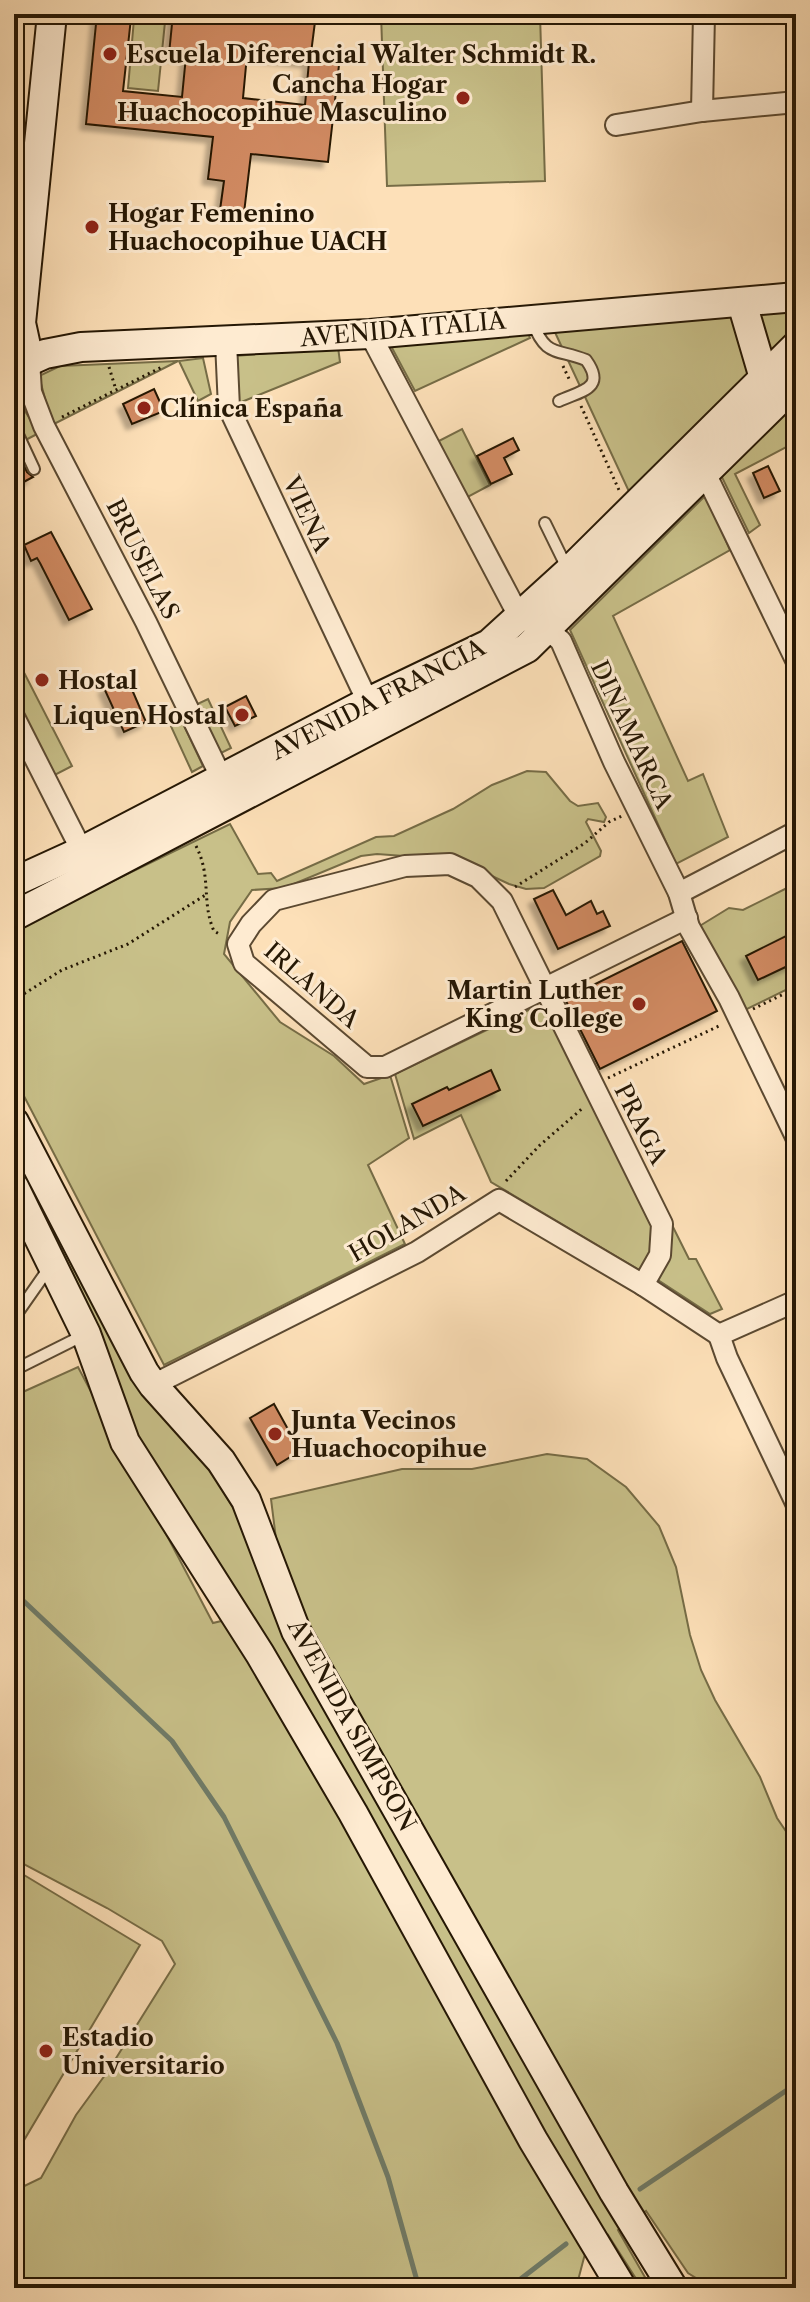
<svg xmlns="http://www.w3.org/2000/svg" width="810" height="2302" font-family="'Libre Caslon Text',serif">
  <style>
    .green { fill: #c8c089; stroke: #766c46; stroke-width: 2 }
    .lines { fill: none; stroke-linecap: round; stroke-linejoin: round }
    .stream { stroke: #6f7b68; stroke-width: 5 }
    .building { fill: #d28b63; stroke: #251704; stroke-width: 2; fill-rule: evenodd; filter: url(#shadow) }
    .lane-casing { stroke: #5b4931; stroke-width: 14 }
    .street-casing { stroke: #5b4931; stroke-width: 24 }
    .secondary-casing { stroke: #251704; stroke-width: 32 }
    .path { stroke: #251704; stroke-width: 3; stroke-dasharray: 2 4; stroke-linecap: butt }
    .lane { stroke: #feebd1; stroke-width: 10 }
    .street { stroke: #feebd1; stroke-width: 20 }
    .secondary { stroke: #feebd1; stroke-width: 28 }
    .poi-dot { fill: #8f2418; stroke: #feebd1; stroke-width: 3 }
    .labels { text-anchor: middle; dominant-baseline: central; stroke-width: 6; stroke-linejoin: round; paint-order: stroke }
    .poi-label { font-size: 24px; font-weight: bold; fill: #251704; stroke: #feebd1; text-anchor: start }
    .street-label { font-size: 24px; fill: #251704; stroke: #feebd1 }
  </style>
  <defs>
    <filter id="shadow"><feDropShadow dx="-5.5" dy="5.5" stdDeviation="2" flood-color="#0004"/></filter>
  </defs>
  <rect width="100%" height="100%" fill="#fde0b8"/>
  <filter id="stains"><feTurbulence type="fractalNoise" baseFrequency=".0025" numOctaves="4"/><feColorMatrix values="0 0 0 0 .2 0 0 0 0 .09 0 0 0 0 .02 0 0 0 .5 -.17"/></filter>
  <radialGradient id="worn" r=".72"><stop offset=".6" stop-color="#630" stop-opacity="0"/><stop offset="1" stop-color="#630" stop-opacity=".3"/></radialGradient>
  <g class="green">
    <polygon points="381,14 540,14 545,181 387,186"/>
    <polygon points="134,19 165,22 158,91 128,88"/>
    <polygon points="796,307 796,325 632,498 553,328"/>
    <polygon points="528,333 530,338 415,391 391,346"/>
    <polygon points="338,347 340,362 239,403 235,356"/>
    <polygon points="203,358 211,394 198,401 179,361"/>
    <polygon points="178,361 52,425 39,376 60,366"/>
    <polygon points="14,394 39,433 14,446"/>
    <polygon points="796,394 796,442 735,474 760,525 749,533 718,469"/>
    <polygon points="462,429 490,485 464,499 435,443"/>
    <polygon points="706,495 730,550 613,616 688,781 703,774 728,837 676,864 570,630"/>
    <polygon points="14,653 72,766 47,779 14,712"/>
    <polygon points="208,699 231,748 215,756 191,707"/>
    <polygon points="180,717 203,766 192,772 169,722"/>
    <polygon points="527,771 546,772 570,801 578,806 598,803 606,817 604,822 588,819 586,822 601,851 600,856 544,888 526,889 509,884 458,860 377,854 361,856 284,888 252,890 230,922 224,954 280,1022 334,1056 364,1084 390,1075 409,1138 368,1165 405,1244 164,1365 14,1077 14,929 230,824 258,874 271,873 277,881 376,837 394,836 453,809 492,785"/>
    <polygon points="796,844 796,985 745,1010 698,927 729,908 743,910 787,888 791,846"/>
    <polygon points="537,1006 544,1007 657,1228 658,1243 641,1271 491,1182 461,1115 414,1139 395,1074"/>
    <polygon points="602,1085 689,1259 696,1259 722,1309 710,1314 658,1280 659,1269 665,1257"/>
    <polygon points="14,1139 174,1425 214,1476 243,1524 277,1547 271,1499 402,1469 472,1469 547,1454 587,1459 626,1487 659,1526 676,1567 690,1635 701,1670 715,1700 760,1777 777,1818 796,1846 796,2288 712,2288 688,2273 646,2211 618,2230 650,2286 647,2288 642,2288 608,2235 586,2250 576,2288 14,2288 14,2191 41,2178 76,2115 108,2071 175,1964 162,1941 107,1908 14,1859 14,1396 78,1367 213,1623 250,1614 122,1410 94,1326 14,1163"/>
    <polygon points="24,1875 140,1945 14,2157 14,1892"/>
  </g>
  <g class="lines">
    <g class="stream">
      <polyline points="14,1592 172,1741 224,1817 337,2043 388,2177 419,2288"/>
      <polyline points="640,2189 796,2084"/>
      <polyline points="509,2288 566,2244"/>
    </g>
  </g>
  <g class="building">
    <path d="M97 14 131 18 123 91 182 97 186 56 169 54 173 14H316L311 53 340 56 328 162 251 154 244 213 220 210 224 181 208 179 213 137 86 124ZM247 55 309 62 305 105 243 98Z"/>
    <polygon points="154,389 164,411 132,424 123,404"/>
    <polygon points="513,438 519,450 504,458 512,474 491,484 477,456"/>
    <polygon points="14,445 27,472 33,477 18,485 14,476"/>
    <polygon points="768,466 780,491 764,498 753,473"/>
    <polygon points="51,532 92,609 69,620 40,563 37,558 31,561 24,545"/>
    <polygon points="127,678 146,722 124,732 104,688"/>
    <polygon points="246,696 256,716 235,726 225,707"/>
    <polygon points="553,890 566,915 591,901 597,914 603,911 610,926 558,949 534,899"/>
    <polygon points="796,931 796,962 758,980 746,956"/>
    <polygon points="682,941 717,1011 600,1069 565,999"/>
    <polygon points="491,1070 500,1090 423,1126 412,1104 447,1087 449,1090"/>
    <polygon points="274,1404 300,1451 277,1465 250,1418"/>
  </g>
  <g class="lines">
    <g class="lane-casing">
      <g id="lane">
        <path d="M532 321C546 358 556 348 586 360 607 389 580 391 559 401"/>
        <polyline points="14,426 34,469"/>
        <polyline points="545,523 567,568"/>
        <polyline points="14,1318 49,1268"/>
        <polyline points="14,1370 84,1335"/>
      </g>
    </g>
    <g class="street-casing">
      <g id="street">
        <polyline points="702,111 704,14"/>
        <polyline points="616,125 702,111 796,102"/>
        <polyline points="370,334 520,618 547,629 561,641 614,762 679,893 689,927 729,998 796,1137"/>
        <polyline points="226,342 229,408 368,702"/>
        <polyline points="29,360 31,392 44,426 146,622 222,779"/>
        <polyline points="705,473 796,660"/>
        <polyline points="14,717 82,851"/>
        <polyline points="679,893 796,832"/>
        <polyline points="643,1285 660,1255 662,1224 502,901 478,877 450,864 405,866 274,900 251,924 238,944 244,963 367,1067 385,1067 687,918"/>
        <polyline points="719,1335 727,1358 796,1503"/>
        <polyline points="719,1335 796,1301"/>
        <polyline points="153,1385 417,1252 499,1200 643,1285 719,1335"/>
      </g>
    </g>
    <g class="secondary-casing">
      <g id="secondary">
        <polyline points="742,303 764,378"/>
        <polyline points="29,360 21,323 52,14"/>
        <polyline points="14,368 45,354 81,347 370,334 796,297"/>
        <polyline points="14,882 82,851 368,702 489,644 568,572 796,346"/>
        <polyline points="14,916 527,648 796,383"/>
        <polyline points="14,1122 144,1372 153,1385 221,1461 246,1500 296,1631 614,2192 673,2288"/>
        <polyline points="14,1187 86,1334 125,1442 260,1654 353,1813 533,2140 622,2288"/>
      </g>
    </g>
    <g class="path">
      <polyline points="563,366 570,381"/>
      <polyline points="109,367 116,390"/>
      <polyline points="581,406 619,490"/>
      <polyline points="62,417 162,367"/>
      <path d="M196 846C212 877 201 902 214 931L221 935"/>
      <polyline points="515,887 585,843 609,822 622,816"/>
      <polyline points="14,1000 62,970 128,944 207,894"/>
      <polyline points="753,1009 796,988"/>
      <polyline points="608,1078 721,1025"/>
      <polyline points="506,1181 540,1145 584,1107"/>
    </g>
    <use href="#lane" class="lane"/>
    <use href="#street" class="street"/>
    <use href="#secondary" class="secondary"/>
  </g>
  <g class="poi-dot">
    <circle cx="110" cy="54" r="8"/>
    <circle cx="463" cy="98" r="8"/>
    <circle cx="92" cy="227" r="8"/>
    <circle cx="144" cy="408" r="8"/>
    <circle cx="42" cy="680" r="8"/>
    <circle cx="242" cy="715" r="8"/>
    <circle cx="639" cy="1004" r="8"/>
    <circle cx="275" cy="1434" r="8"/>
    <circle cx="46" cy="2051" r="8"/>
  </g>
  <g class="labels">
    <g class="poi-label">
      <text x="126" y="54">Escuela Diferencial Walter Schmidt R.</text>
      <text x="447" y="84" text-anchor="end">Cancha Hogar<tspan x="447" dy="28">Huachocopihue Masculino</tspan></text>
      <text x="108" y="213">Hogar Femenino<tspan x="108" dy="28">Huachocopihue UACH</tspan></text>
      <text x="160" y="408">Clínica España</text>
      <text x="58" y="680">Hostal</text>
      <text x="226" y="715" text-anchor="end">Liquen Hostal</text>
      <text x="623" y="990" text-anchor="end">Martin Luther<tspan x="623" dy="28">King College</tspan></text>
      <text x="291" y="1420">Junta Vecinos<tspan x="291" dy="28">Huachocopihue</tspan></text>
      <text x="62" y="2037">Estadio<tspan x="62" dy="28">Universitario</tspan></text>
    </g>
    <g class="street-label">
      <text transform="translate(403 329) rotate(-5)">AVENIDA ITALIA</text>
      <text transform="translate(307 514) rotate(65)">VIENA</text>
      <text transform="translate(143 559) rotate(63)">BRUSELAS</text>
      <text transform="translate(378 699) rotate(-27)">AVENIDA FRANCIA</text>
      <text transform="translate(632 735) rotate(65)">DINAMARCA</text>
      <text transform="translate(312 985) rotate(41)">IRLANDA</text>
      <text transform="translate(641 1124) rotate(63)">PRAGA</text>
      <text transform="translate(407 1223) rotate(-30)">HOLANDA</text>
      <text transform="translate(352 1725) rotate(61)">AVENIDA SIMPSON</text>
    </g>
  </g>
  <rect width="810" height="2302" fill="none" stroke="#fde0b8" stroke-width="48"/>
  <rect x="16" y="16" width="778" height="2270" fill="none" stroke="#251704" stroke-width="4"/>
  <rect x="24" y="24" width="762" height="2254" fill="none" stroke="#251704" stroke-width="2"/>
  <rect width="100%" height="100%" filter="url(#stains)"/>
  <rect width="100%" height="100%" fill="url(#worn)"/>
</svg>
